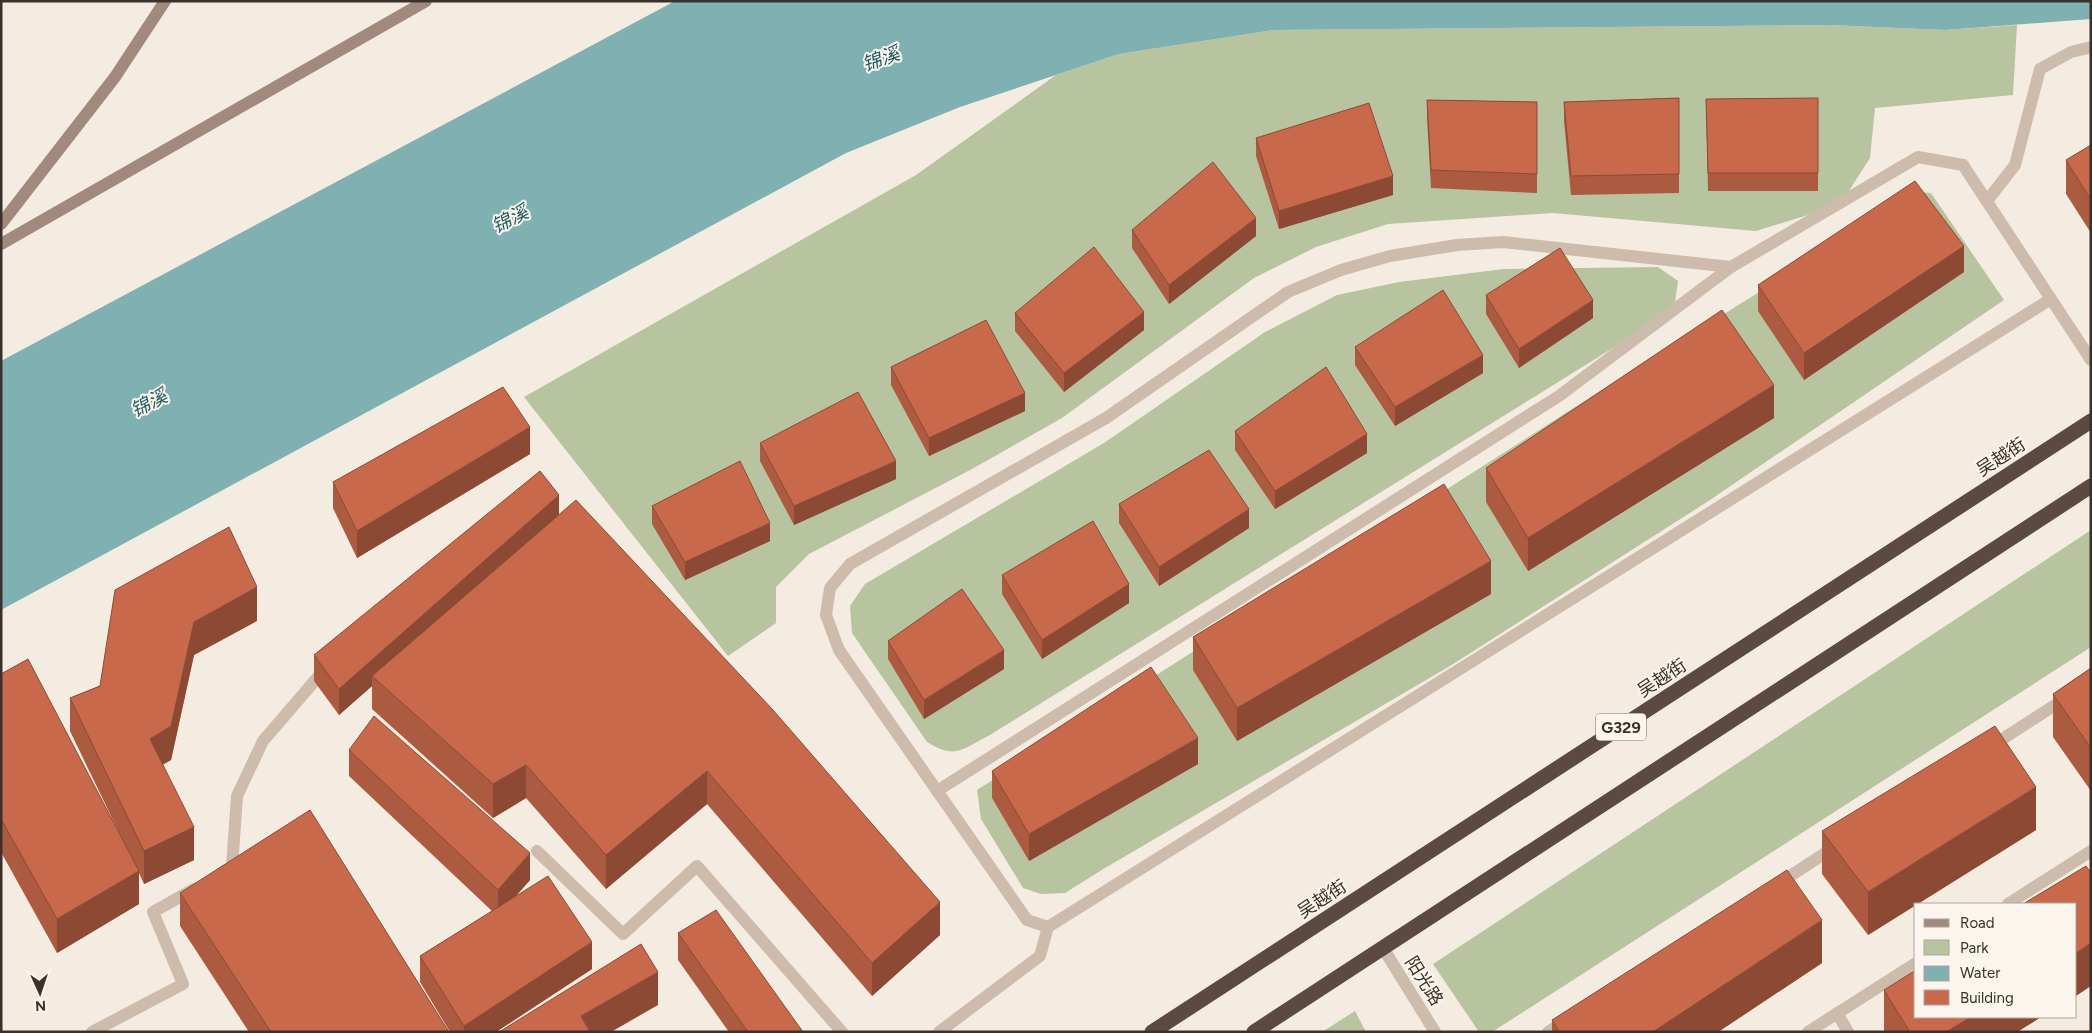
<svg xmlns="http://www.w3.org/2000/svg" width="2092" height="1033" font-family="Figtree,'Noto Sans SC',sans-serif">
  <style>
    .green { fill: #b8c4a0 }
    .water { fill: #7fb0b2 }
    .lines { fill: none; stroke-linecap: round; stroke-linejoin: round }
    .lane { stroke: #cdbbac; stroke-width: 12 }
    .street { stroke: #cdbbac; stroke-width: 12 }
    .secondary { stroke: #a18a7d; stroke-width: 12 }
    .highway { stroke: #5c4a42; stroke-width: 15 }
    .wall { fill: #ac5a40 }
    .shaded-wall { fill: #8c4a34 }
    .building { fill: #c8694b; stroke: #8c4a34 }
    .labels { text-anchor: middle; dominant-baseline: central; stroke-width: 4; stroke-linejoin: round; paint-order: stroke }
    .shield { fill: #fbf5ee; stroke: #756b66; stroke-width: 1 }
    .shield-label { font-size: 16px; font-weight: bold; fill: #3b302b }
    .street-label { font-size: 18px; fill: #3b302b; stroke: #fbf5ee }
    .water-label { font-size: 19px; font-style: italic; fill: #1f5a5e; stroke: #fbf5ee }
  </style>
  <rect width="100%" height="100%" fill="#f4ebe1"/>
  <g class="green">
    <polygon points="1829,25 1945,30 2017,25 2013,95 1875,108 1870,158 1847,194 1808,215 1756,231 1553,213 1388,224 1316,247 1254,278 1062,418 972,469 809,554 776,587 776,623 728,656 524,397 916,175 1056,75 1119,54 1273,30"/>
    <polygon points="1908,191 1931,193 2004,300 1707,502 1450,666 1105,868 1065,893 1041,894 1023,888 981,819 977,790 1575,407 1815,257"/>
    <path d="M1658 267 1678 281 1674 310 990 735C962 749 956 760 927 742L852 633 850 606 865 584 1104 443 1265 332 1337 295 1399 282 1504 269Z"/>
    <polygon points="2091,530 2091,647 1492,1032 1479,1032 1433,964"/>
    <polygon points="1355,1011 1366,1032 1322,1032"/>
  </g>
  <polygon class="water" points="675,1 2091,1 2091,19 1945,30 1829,25 1273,30 1119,54 960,107 846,153 1,610 1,361"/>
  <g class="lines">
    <g class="lane">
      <polyline points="1963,165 1918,157 1731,267 1503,242 1457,245 1390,256 1341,270 1288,292 1106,418 850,564 830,588 826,615 839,650 1027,920 1048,927 2051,299"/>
      <polyline points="1987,201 2015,165 2040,69 2071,52 2091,47"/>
      <polyline points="1990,747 2091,682"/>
      <polyline points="937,791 1559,396 1731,267"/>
      <polyline points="537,851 623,934 697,866 842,1032"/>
      <polyline points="224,871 232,867 237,796 263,741 324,670"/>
      <polyline points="1778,884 1836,846"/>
      <polyline points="2008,904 2091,851"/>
      <polyline points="1837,1013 1848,1032"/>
      <polyline points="92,1032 183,984 153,912 194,889"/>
      <polyline points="939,1032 1040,956 1048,927"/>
      <polyline points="1548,1032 1565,1021"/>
      <polyline points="1808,1032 1916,963"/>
    </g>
    <g class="street">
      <polyline points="1963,165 2091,360"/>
      <polyline points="1383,948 1435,1032"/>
    </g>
    <g class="secondary">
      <polyline points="1,224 115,77 165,1"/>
      <polyline points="1,244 426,1"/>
    </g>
    <g class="highway">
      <polyline points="1152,1032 2091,421"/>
      <polyline points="1254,1032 2091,486"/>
    </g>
  </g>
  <g class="wall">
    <polygon points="1679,98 1679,193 1571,195 1564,121 1564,102"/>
    <polygon points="1818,98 1818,191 1708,191 1706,99"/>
    <polygon points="1427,100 1537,102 1537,193 1431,188 1427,118"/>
    <polygon points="1256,138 1393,195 1279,229 1256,156"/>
    <polygon points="2091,145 2091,233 2066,194 2066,160"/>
    <polygon points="1132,230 1256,236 1169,304 1132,248"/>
    <polygon points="1964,272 1804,380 1758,311 1758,285"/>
    <polygon points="1486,295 1593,318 1519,368 1486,314"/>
    <polygon points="1015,313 1144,330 1064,392 1015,331"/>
    <polygon points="1355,347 1483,373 1395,426 1355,365"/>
    <polygon points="891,367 1025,411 929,456 891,385"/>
    <polygon points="1774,418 1528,571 1486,502 1486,468"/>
    <polygon points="1235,431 1367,453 1275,509 1235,450"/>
    <polygon points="760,443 896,479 794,525 760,461"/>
    <polygon points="530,454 357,558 333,508 333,482"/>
    <polygon points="1119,504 1249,528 1159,586 1119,523"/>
    <polygon points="652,506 770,541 685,580 652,524"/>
    <polygon points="559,514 940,935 872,996 707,804 606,889 526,798 493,818 372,709 372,686 339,715 314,681 314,655"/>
    <polygon points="1002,575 1129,603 1042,659 1002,594"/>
    <polygon points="1491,594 1237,741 1193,670 1193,637"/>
    <polygon points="257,621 194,655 171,760 163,764 194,860 144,884 139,873 139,904 57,953 1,852 1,674 125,845 70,731 70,698"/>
    <polygon points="888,641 1004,669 924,719 888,659"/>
    <polygon points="2091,668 2091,791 2053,737 2053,694"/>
    <polygon points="349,750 530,880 515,897 592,969 496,1032 450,1032 420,982 420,956 492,911 349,776"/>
    <polygon points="1198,764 1029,861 992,798 992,771"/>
    <polygon points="2036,830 1868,935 1822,874 1822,831"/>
    <polygon points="180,893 449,1032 249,1032 180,926"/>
    <polygon points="678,933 803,1032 729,1032 678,960"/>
    <polygon points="1822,963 1718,1032 1552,1032 1552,1020"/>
    <polygon points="1884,990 1916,1017 2041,1017 2017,1032 1884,1032"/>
  </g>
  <g class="shaded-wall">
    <polygon points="1393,176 1393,195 1279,229 1279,211"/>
    <polygon points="1256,218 1256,236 1169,304 1169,285"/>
    <polygon points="1964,246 1964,272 1804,380 1804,353"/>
    <polygon points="1593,300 1593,318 1519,368 1519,349"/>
    <polygon points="1144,312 1144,330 1064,392 1064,373"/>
    <polygon points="1483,355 1483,373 1395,426 1395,407"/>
    <polygon points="1774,385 1774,418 1528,571 1528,538"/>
    <polygon points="1025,393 1025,411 929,456 929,438"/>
    <polygon points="530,427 530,454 357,558 357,531"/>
    <polygon points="1367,434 1367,453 1275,509 1275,491"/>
    <polygon points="896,461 896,479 794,525 794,506"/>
    <polygon points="559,495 559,521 372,676 372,686 339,715 339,689"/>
    <polygon points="1249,509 1249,528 1159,586 1159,567"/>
    <polygon points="770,523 770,541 685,580 685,562"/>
    <polygon points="1491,561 1491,594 1237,741 1237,708"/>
    <polygon points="1129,584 1129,603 1042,659 1042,640"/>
    <polygon points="257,587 257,621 194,655 171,760 150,772 150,739 194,622"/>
    <polygon points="1004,650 1004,669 924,719 924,700"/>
    <polygon points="1198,738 1198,764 1029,861 1029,834"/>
    <polygon points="526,765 526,798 493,818 493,784"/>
    <polygon points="707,771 707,804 606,889 606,855"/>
    <polygon points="2036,787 2036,830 1868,935 1868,892"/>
    <polygon points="194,827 194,860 144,884 144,851"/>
    <polygon points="530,853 530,880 498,916 498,890"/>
    <polygon points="139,871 139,904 57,953 57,919"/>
    <polygon points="940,902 940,935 872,996 872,963"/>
    <polygon points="1822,920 1822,963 1718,1032 1653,1032"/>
    <polygon points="592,942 592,969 496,1032 464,1032 464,1026"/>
    <polygon points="2091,943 2091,986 2076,996 2076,953"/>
    <polygon points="658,972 658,1005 611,1032 581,1032 581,1016"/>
    <polygon points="1971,1017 2041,1017 2017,1032 1946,1032"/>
  </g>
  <g class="building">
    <polygon points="1679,98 1679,174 1571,176 1564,102"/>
    <polygon points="1818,98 1818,173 1708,173 1706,99"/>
    <polygon points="1427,100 1537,102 1537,174 1431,170"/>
    <polygon points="1369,103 1393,176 1279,211 1256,138"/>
    <polygon points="2091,145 2091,200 2066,160"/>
    <polygon points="1213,162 1256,218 1169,285 1132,230"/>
    <polygon points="1915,181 1964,246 1804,353 1758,285"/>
    <polygon points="1094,247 1144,312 1064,373 1015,313"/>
    <polygon points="1560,248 1593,300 1519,349 1486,295"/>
    <polygon points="1443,290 1483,355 1395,407 1355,347"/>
    <polygon points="1722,310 1774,385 1528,538 1486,468"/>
    <polygon points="986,320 1025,393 929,438 891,367"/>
    <polygon points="1326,367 1367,434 1275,491 1235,431"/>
    <polygon points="503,387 530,427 357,531 333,482"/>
    <polygon points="858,392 896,461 794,506 760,443"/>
    <polygon points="1209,450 1249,509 1159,567 1119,504"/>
    <polygon points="740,461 770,523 685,562 652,506"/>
    <polygon points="540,471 559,495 339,689 314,655"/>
    <polygon points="1444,484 1491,561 1237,708 1193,637"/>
    <polygon points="576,500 773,710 940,902 872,963 707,771 606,855 526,765 493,784 372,676"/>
    <polygon points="1093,521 1129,584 1042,640 1002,575"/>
    <polygon points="229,527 257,587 194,622 171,726 150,739 194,827 144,851 70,698 100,686 115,590"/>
    <polygon points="962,589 1004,650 924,700 888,641"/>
    <polygon points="28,659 139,871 57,919 1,819 1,674"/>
    <polygon points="1151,667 1198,738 1029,834 992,771"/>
    <polygon points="2091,668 2091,748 2053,694"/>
    <polygon points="374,716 530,853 498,890 349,750"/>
    <polygon points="1995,726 2036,787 1868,892 1822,831"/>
    <polygon points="310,810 449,1032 271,1032 180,893"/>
    <polygon points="2086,866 2091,873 2091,943 2076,953 2076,904 2023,904"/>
    <polygon points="1787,870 1822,920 1653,1032 1559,1032 1552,1020"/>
    <polygon points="548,876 592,942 464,1026 420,956"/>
    <polygon points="716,910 803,1032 748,1032 678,933"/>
    <polygon points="641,944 658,972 581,1016 590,1032 499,1032"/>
    <polygon points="1916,970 1916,1017 1971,1017 1946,1032 1910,1032 1884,990"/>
  </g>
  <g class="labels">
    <rect class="shield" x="1596" y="713.5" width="50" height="27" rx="4"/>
    <g class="shield-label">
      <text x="1621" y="727">G329</text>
    </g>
    <g class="street-label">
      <text transform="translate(2001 457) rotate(-33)">吴越街</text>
      <text transform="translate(1662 678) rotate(-33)">吴越街</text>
      <text transform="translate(1322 899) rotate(-33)">吴越街</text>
      <text transform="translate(1424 981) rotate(58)">阳光路</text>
    </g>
    <g class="water-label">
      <text transform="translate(881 59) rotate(-20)">锦溪</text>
      <text transform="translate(510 219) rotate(-27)">锦溪</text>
      <text transform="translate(149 403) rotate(-27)">锦溪</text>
    </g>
  </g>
  <rect width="2092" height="1033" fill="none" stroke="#3b302b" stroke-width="5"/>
  <rect x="1914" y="903" width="162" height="115" fill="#fbf5ee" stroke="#aea6a0"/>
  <rect x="1924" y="919" width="25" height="8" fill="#a18a7d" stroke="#aea6a0"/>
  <text x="1960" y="928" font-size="15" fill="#3b302b">Road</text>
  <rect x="1924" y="940" width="25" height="15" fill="#b8c4a0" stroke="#aea6a0"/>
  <text x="1960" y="953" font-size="15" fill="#3b302b">Park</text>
  <rect x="1924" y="966" width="25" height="15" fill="#7fb0b2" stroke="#aea6a0"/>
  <text x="1960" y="978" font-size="15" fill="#3b302b">Water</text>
  <rect x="1924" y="990" width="25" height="15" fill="#c8694b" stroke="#aea6a0"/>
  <text x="1960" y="1003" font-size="15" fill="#3b302b">Building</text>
  <g transform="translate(40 993) rotate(177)" stroke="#fbf5ee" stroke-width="4" paint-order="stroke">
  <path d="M0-4L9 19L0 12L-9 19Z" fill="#3b302b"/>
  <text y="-8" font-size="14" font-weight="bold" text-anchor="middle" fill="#3b302b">N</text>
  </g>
</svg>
